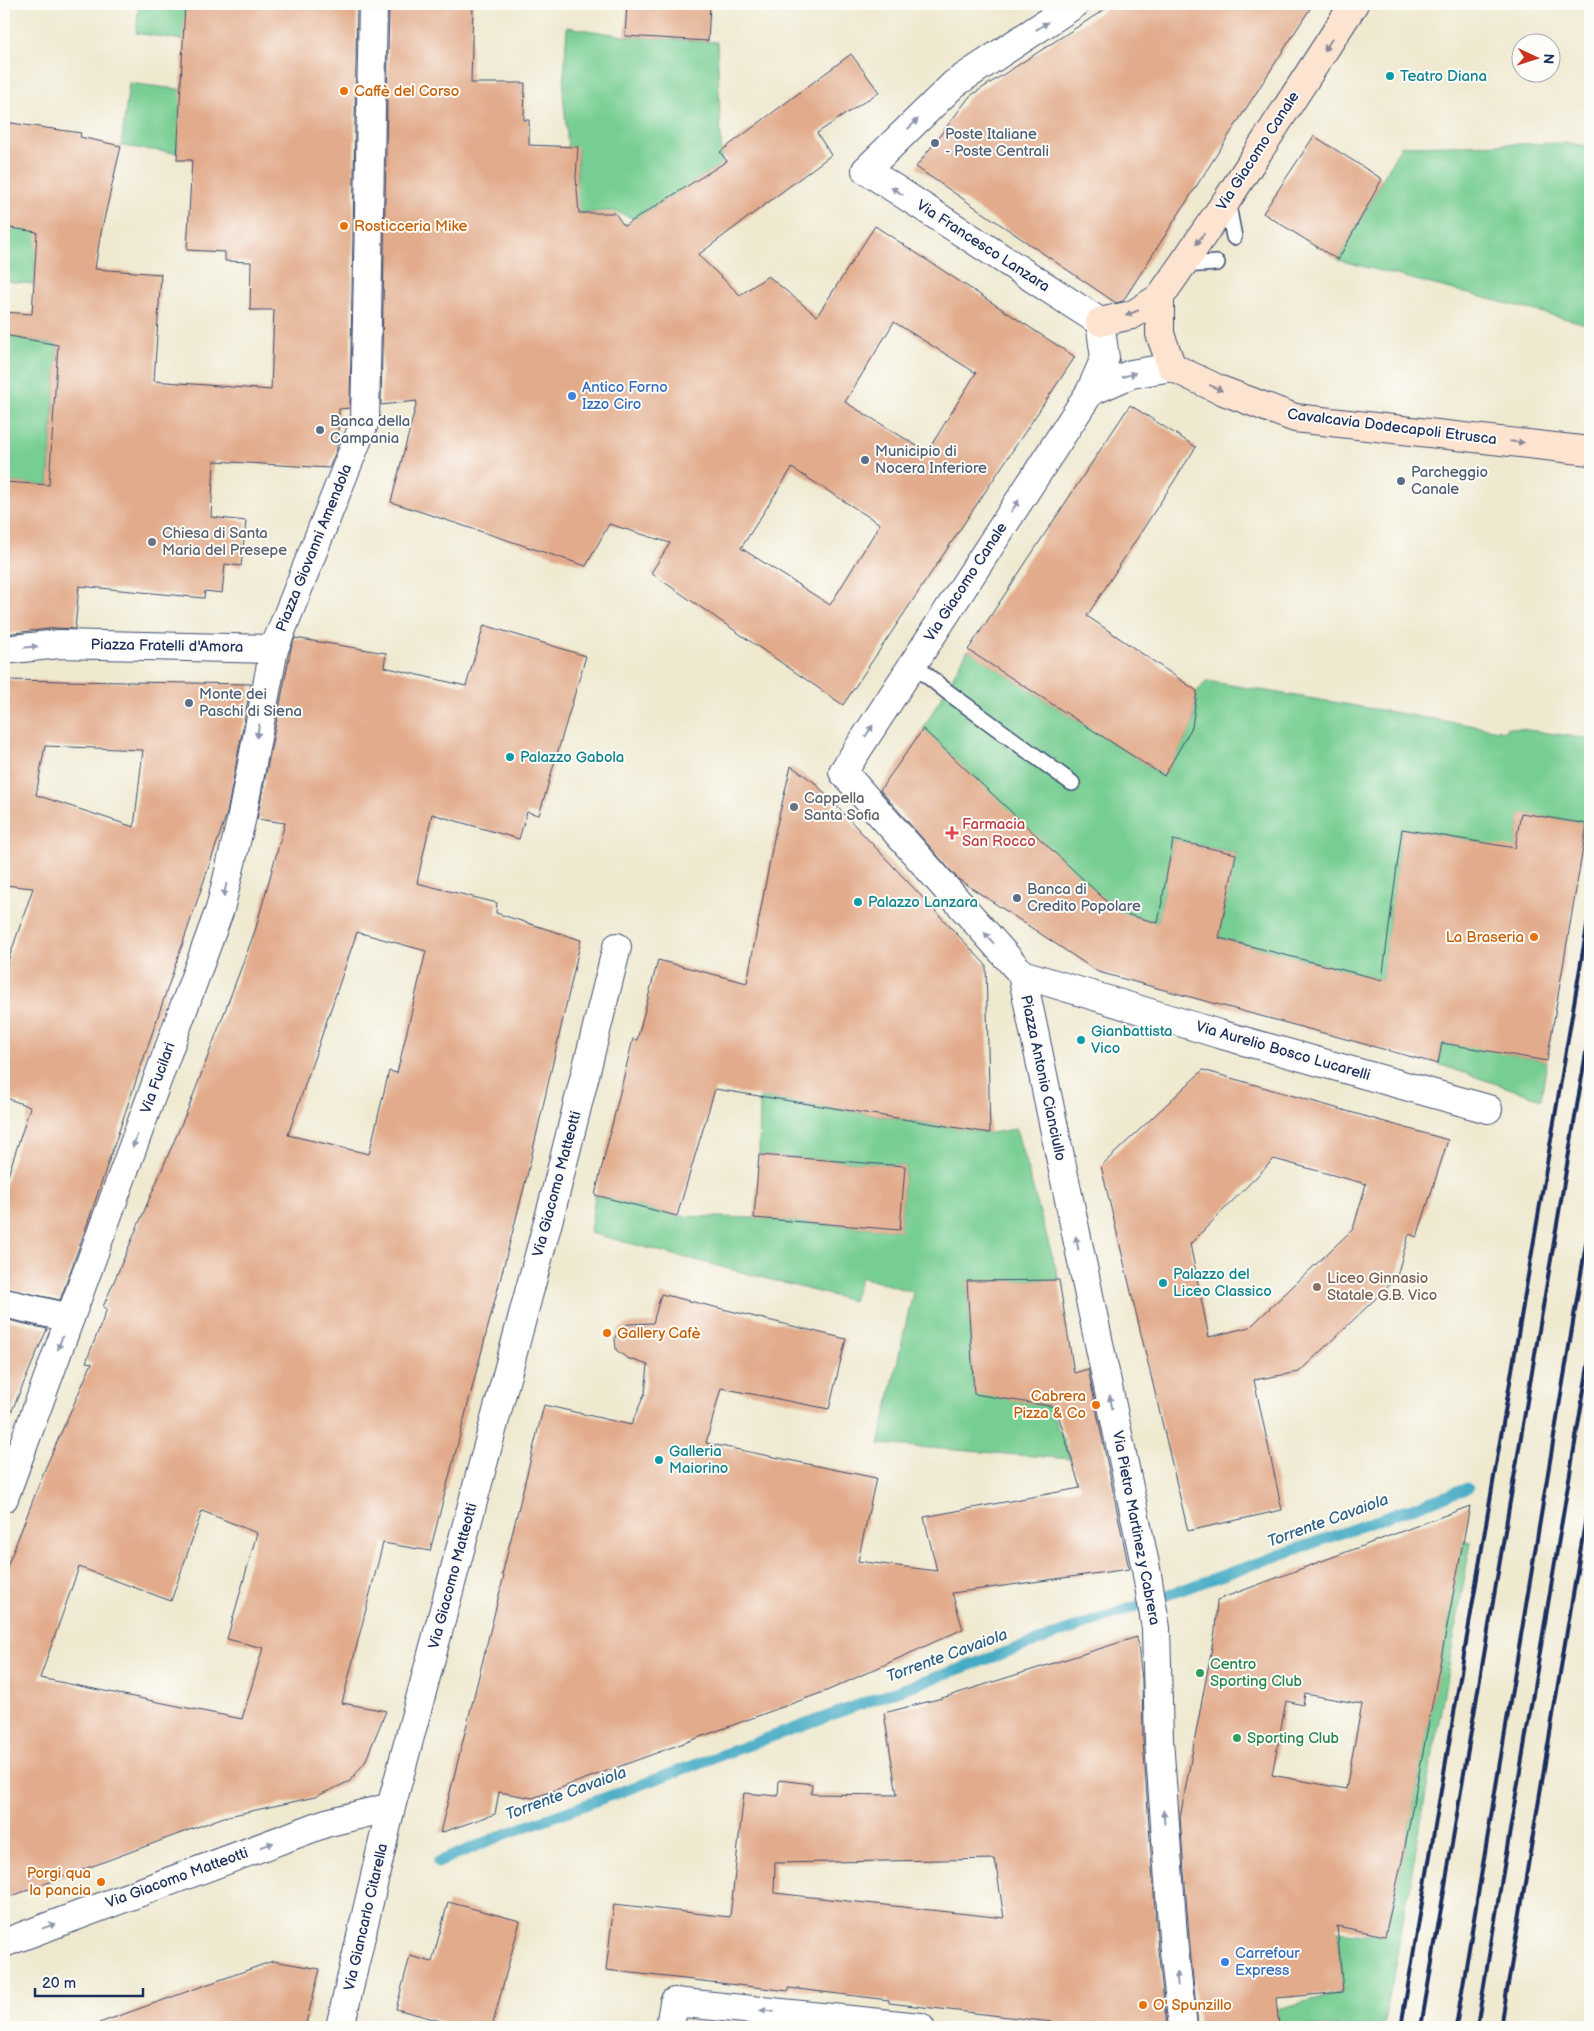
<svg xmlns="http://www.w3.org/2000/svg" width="1594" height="2031" font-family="'Balsamiq Sans',sans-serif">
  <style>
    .green { fill: #77ce93; stroke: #497e78 }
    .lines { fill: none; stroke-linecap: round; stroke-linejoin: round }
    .stream { stroke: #44aac4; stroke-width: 11 }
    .building { fill: #e2ac8c; fill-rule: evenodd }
    .lane-casing { stroke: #3b4b6f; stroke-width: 18 }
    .street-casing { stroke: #3b4b6f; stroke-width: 30 }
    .secondary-casing { stroke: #3b4b6f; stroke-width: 30 }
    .lane { stroke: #fff; stroke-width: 15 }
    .street { stroke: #fff; stroke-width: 28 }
    .secondary { stroke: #fde4d1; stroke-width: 28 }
    .rail { stroke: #1b2f5e; stroke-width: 4 }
    .oneway { fill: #8d97ae }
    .oneway2 { fill: #8c8a98 }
    .culture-dot { fill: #0f9aa8; stroke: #fdfcf7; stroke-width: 2 }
    .food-dot { fill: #e8710a; stroke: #fdfcf7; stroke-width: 2 }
    .service-dot { fill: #5c6f8a; stroke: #fdfcf7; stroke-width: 2 }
    .shop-dot { fill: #3f7fe0; stroke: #fdfcf7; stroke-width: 2 }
    .worship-dot { fill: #6b7280; stroke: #fdfcf7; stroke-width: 2 }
    .health-dot { fill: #e0444e; stroke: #fdfcf7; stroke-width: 2 }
    .education-dot { fill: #8d6e63; stroke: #fdfcf7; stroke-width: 2 }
    .leisure-dot { fill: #2e9e5b; stroke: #fdfcf7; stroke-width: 2 }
    .labels { text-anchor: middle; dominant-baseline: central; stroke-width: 4; stroke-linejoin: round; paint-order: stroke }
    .culture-label { font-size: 15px; fill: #0d838f; stroke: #fdfcf7; text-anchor: start }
    .food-label { font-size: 15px; fill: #c56008; stroke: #fdfcf7; text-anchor: start }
    .service-label { font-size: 15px; fill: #4e5e75; stroke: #fdfcf7; text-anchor: start }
    .street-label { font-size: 15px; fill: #1b2f5e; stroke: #fdfcf7 }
    .shop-label { font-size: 15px; fill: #366cbe; stroke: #fdfcf7; text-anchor: start }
    .worship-label { font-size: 15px; fill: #5b616d; stroke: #fdfcf7; text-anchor: start }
    .health-label { font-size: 15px; fill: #be3a42; stroke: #fdfcf7; text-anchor: start }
    .education-label { font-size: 15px; fill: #785e54; stroke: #fdfcf7; text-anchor: start }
    .leisure-label { font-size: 15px; fill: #27864d; stroke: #fdfcf7; text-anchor: start }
    .water-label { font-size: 16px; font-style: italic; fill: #2b6087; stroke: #fdfcf7 }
  </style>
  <rect width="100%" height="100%" fill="#fdfcf7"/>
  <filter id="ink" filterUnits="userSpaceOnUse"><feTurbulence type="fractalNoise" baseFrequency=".02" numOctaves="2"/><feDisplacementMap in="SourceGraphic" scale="10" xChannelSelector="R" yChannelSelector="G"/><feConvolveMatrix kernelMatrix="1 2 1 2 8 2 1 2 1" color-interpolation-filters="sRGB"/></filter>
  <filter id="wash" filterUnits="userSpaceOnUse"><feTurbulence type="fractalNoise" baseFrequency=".0096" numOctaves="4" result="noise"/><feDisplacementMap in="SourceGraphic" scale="20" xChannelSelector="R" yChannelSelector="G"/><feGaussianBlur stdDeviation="1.12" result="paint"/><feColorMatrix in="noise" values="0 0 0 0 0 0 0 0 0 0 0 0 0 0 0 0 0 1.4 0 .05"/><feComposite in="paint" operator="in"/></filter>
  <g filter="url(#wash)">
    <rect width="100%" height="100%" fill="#efe9d0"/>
    <g class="green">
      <polygon points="139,4 200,4 196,42 136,33"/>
      <polygon points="567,27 625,36 717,42 722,164 635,219 613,211 575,213 578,148 568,148 563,92"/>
      <polygon points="129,83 185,90 177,153 121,146"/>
      <polygon points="1567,143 1590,146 1590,325 1338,260 1401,146"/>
      <polygon points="68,170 35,263 34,284 4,281 6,227"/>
      <polygon points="4,335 58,345 48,485 4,482"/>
      <polygon points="968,650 1164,776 1192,727 1197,691 1207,681 1505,731 1507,727 1590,739 1590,806 1587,824 1521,813 1481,1049 1547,1061 1541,1099 1438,1064 1480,842 1402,829 1382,980 1219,938 1236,853 1173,840 1158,923 1116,912 923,729"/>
      <polygon points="760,1097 990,1133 1016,1129 1059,1280 967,1281 974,1393 1049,1406 1071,1459 879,1444 913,1292 861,1277 853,1301 590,1233 595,1195 677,1216 754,1218 900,1230 905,1166 759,1155"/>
      <polygon points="1463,1540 1471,1542 1384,2027 1279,2027 1277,2009 1343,1992 1338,1931 1385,1936 1404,1852"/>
    </g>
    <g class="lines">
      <polyline class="stream" points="438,1862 500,1836 872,1700 1468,1488"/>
    </g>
    <g id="blocks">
      <g class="building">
        <polygon points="185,4 357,4 350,408 339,409 337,449 329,468 214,461 211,517 246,521 241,566 225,564 222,593 205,591 204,598 79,586 75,629 57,628 4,634 4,482 49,485 58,345 4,335 4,312 32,314 37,232 4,227 4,122 81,133 80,137 121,146 100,237 95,269 161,274 154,381 271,390 274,310 250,310 251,262 225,261 225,252 187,250 192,160 177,160"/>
        <path d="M389 4H473L471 83H525L524 120H529V145L578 147 576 178 579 213H615L624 226 727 161 720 152 851 54 879 92 817 133 831 155 698 255 740 295 768 276 817 316 875 226 1075 357 843 705 651 573 670 543 609 524 586 566 391 502 417 401 381 405ZM894 322 976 373 927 452 845 402ZM792 468 880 524 830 605 741 548Z"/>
        <polygon points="627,4 710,4 708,41 625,36"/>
        <polygon points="1113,4 1313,4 1123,301 1116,303 916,167 970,96"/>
        <polygon points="1314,136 1382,179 1338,260 1263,213"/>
        <polygon points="1130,405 1196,447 1087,616 1197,691 1192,727 1164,776 968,650"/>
        <path d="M484 625 586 656 539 815 527 812 519 839 432 814 417 883 497 903 496 913 581 940 527 1176 430 1551 383 1543 342 1703 386 1711 365 1762 350 1781 315 1797 224 1817 4 1899V1575L45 1469 92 1363 86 1362 107 1309 103 1307 190 1104 255 931 285 823 257 819 291 648 295 638 386 653 384 667 466 686ZM357 932 426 951 397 1073 389 1071 369 1154 288 1135ZM202 1511 257 1533 227 1639 263 1648 242 1719 40 1678 79 1567 171 1601Z"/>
        <path d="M4 680 251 684 227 813 86 1228 60 1300 4 1288V1188L30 1107 4 1097V973L33 888 4 885ZM45 746 143 750 134 827 36 795Z"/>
        <polygon points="923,729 1118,912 1158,923 1173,840 1236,854 1219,938 1382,980 1402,829 1515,848 1521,813 1587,824 1547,1061 1442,1043 1438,1064 1098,972 958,879 880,790"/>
        <polygon points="791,766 814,782 986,965 990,1133 715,1089 677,1216 595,1195 633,1039 637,1040 658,960 747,983 775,833"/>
        <path d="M1203 1070 1448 1140 1417 1237 1409 1234 1396 1279 1299 1372 1254 1380 1282 1510 1188 1531 1101 1166ZM1274 1159 1366 1184 1353 1229 1250 1327 1209 1337 1190 1244Z"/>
        <polygon points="759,1155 905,1166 900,1230 754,1218"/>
        <polygon points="1059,1280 1074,1373 1088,1369 1129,1569 952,1593 963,1629 829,1690 533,1798 499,1792 495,1814 440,1833 504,1575 502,1575 544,1405 631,1425 645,1393 648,1365 627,1358 616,1350 615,1338 619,1329 628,1324 653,1323 661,1294 846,1339 829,1409 721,1388 706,1443 876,1478 858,1561 937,1571 924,1517 1080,1488 1056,1407 974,1394 967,1281"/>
        <polygon points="4,1319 47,1329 4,1429"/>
        <path d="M1470 1506 1404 1852 1385 1936 1337 1926 1343 1992 1276 1998 1279 2027 1198 2026 1190 1949 1180 1818 1215 1631 1217 1600ZM1305 1694 1362 1704 1346 1789 1272 1775 1286 1701 1303 1705Z"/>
        <path d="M1137 1637 1142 1679 1143 1741 1158 1951 1167 2026H1086L889 2003V2000L789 1988V1991L606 1970 614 1904 730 1917 744 1793 778 1796 779 1780 812 1784 811 1794 897 1795 884 1713 942 1698ZM995 1859 1004 1918 774 1893 775 1863Z"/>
        <polygon points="448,1902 520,1921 492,2027 463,2027 396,2009 410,1956 432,1962"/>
        <polygon points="273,1961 320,1969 305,2027 100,2027 99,2023"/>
      </g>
    </g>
  </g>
  <g filter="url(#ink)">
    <use href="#blocks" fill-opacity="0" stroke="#3b4b6f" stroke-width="1"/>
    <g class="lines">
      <g class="lane-casing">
        <g id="lane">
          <polyline points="1227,200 1234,237"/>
          <polyline points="1182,265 1217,263"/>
          <polyline points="913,664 945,690 1072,783"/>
        </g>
      </g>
      <g class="street-casing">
        <g id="street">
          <polyline points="1075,4 954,84 866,170 1100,322 1105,358 1090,392"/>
          <polyline points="1172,367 1131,374 1090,392 843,772 1022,974 1219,1034 1488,1109"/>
          <polyline points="4,650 59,644 274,649"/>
          <polyline points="1022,974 1146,1569 1156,1628 1159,1740 1174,1950 1183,2027"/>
          <polyline points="4,1303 70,1318"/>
          <polyline points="4,1498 220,909 241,821 274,649 365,421 373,4"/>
          <polyline points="4,1943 326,1823 391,1807"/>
          <polyline points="340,2027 391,1807 553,1203 617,947"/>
          <polyline points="670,2027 674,2002 920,2027"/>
        </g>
      </g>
      <g class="secondary-casing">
        <g id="secondary">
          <polyline points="1354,4 1227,200 1160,297 1160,334 1172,367 1218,389 1295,418 1590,451"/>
          <polyline points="1100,322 1132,315 1160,297"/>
        </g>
      </g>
      <use href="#lane" class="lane"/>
      <use href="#street" class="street"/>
      <use href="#secondary" class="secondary"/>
      <g class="rail">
        <polyline points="1401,2027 1590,909"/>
        <polyline points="1421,2027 1590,1029"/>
        <polyline points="1456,2027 1590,1220"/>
        <polyline points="1477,2027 1590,1354"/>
        <polyline points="1501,2027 1590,1493"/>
      </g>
    </g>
    <defs><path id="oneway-solid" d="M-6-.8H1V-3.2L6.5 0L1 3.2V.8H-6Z" transform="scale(1.25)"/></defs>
    <g class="oneway">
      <use href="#oneway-solid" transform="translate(1042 26) rotate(-33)"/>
      <use href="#oneway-solid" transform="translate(913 124) rotate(-44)"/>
      <use href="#oneway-solid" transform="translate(897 191) rotate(-147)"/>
      <use href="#oneway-solid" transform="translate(1129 375) rotate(-18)"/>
      <use href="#oneway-solid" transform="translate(1015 506) rotate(-57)"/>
      <use href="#oneway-solid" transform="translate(31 647) rotate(-6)"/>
      <use href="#oneway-solid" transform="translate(258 731) rotate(101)"/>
      <use href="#oneway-solid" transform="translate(869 731) rotate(-57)"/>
      <use href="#oneway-solid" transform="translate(225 890) rotate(103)"/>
      <use href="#oneway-solid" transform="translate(989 938) rotate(-131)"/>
      <use href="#oneway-solid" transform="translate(135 1141) rotate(110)"/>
      <use href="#oneway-solid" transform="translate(1077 1243) rotate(-102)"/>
      <use href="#oneway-solid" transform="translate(60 1343) rotate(110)"/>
      <use href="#oneway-solid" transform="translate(1111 1402) rotate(-102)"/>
      <use href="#oneway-solid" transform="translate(1164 1817) rotate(-94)"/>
      <use href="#oneway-solid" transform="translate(267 1845) rotate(-20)"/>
      <use href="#oneway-solid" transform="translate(49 1926) rotate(-20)"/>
      <use href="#oneway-solid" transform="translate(1177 1979) rotate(-97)"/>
      <use href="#oneway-solid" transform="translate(767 2011) rotate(-174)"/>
    </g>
    <g class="oneway2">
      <use href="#oneway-solid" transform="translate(1328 45) rotate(123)"/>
      <use href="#oneway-solid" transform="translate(1200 239) rotate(125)"/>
      <use href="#oneway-solid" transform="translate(1132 313) rotate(157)"/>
      <use href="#oneway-solid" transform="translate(1216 388) rotate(24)"/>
      <use href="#oneway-solid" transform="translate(1517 442) rotate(6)"/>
    </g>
  </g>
  <g class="culture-dot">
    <circle cx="1390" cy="76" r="5"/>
    <circle cx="510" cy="757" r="5"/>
    <circle cx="858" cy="902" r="5"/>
    <circle cx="1081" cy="1040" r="5"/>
    <circle cx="1163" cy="1283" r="5"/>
    <circle cx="659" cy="1460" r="5"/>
  </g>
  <g class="food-dot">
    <circle cx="344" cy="91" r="5"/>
    <circle cx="344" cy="226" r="5"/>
    <circle cx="1534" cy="937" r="5"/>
    <circle cx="607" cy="1333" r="5"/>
    <circle cx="1096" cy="1405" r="5"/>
    <circle cx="101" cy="1882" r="5"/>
    <circle cx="1143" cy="2005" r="5"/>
  </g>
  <g class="service-dot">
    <circle cx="935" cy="143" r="5"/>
    <circle cx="320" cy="430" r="5"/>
    <circle cx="865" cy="460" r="5"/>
    <circle cx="1401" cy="481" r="5"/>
    <circle cx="189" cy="703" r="5"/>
    <circle cx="1017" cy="898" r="5"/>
  </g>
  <g class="shop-dot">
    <circle cx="572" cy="396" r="5"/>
    <circle cx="1225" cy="1962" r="5"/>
  </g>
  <g class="worship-dot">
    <circle cx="152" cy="542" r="5"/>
    <circle cx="794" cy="807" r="5"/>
  </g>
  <path class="health-dot" d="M949.5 825.5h5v5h5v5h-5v5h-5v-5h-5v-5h5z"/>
  <circle class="education-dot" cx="1317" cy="1287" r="5"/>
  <g class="leisure-dot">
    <circle cx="1200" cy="1673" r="5"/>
    <circle cx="1237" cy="1738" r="5"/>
  </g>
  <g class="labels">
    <g class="culture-label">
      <text x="1400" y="76">Teatro Diana</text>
      <text x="520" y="757">Palazzo Gabola</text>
      <text x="868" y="902">Palazzo Lanzara</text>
      <text x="1091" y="1031">Gianbattista<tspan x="1091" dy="17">Vico</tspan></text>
      <text x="1173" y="1274">Palazzo del<tspan x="1173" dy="17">Liceo Classico</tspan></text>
      <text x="669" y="1451">Galleria<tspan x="669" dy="17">Maiorino</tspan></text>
    </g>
    <g class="food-label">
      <text x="354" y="91">Caffè del Corso</text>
      <text x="354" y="226">Rosticceria Mike</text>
      <text x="1524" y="937" text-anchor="end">La Braseria</text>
      <text x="617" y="1333">Gallery Cafè</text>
      <text x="1086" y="1396" text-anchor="end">Cabrera<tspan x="1086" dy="17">Pizza &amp; Co</tspan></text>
      <text x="91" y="1873" text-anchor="end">Porgi qua<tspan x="91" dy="17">la pancia</tspan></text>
      <text x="1153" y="2005">O' Spunzillo</text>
    </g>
    <g class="service-label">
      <text x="945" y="134">Poste Italiane<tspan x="945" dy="17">- Poste Centrali</tspan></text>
      <text x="330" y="421">Banca della<tspan x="330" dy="17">Campania</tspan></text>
      <text x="875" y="451">Municipio di<tspan x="875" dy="17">Nocera Inferiore</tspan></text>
      <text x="1411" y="472">Parcheggio<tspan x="1411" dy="17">Canale</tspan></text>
      <text x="199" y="694">Monte dei<tspan x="199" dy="17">Paschi di Siena</tspan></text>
      <text x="1027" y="889">Banca di<tspan x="1027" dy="17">Credito Popolare</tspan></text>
    </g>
    <g class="street-label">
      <text transform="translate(1258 151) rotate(-57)">Via Giacomo Canale</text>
      <text transform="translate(983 246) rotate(33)">Via Francesco Lanzara</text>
      <text transform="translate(1392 427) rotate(7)">Cavalcavia Dodecapoli Etrusca</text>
      <text transform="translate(314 548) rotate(-68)">Piazza Giovanni Amendola</text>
      <text transform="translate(966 582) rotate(-57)">Via Giacomo Canale</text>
      <text transform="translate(167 646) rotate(1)">Piazza Fratelli d'Amora</text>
      <text transform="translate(1283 1051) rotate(16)">Via Aurelio Bosco Lucarelli</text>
      <text transform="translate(158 1078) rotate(-70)">Via Fucilari</text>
      <text transform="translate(1043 1078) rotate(78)">Piazza Antonio Cianciullo</text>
      <text transform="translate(557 1184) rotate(-75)">Via Giacomo Matteotti</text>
      <text transform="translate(1136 1528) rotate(79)">Via Pietro Martinez y Cabrera</text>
      <text transform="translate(453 1576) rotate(-75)">Via Giacomo Matteotti</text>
      <text transform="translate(177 1878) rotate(-20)">Via Giacomo Matteotti</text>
      <text transform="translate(366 1917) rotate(-77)">Via Giancarlo Citarella</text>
    </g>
    <g class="shop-label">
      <text x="582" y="387">Antico Forno<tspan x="582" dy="17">Izzo Ciro</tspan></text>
      <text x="1235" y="1953">Carrefour<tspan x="1235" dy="17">Express</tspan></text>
    </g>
    <g class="worship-label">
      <text x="162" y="533">Chiesa di Santa<tspan x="162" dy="17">Maria del Presepe</tspan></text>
      <text x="804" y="798">Cappella<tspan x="804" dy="17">Santa Sofia</tspan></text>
    </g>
    <g class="health-label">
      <text x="962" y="824">Farmacia<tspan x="962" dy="17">San Rocco</tspan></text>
    </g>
    <g class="education-label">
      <text x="1327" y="1278">Liceo Ginnasio<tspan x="1327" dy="17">Statale G.B. Vico</tspan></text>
    </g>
    <g class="leisure-label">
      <text x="1210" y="1664">Centro<tspan x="1210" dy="17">Sporting Club</tspan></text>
      <text x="1247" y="1738">Sporting Club</text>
    </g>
    <g class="water-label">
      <text transform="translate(1328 1521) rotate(-20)">Torrente Cavaiola</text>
      <text transform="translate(947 1656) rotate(-20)">Torrente Cavaiola</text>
      <text transform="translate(566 1794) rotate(-20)">Torrente Cavaiola</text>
    </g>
  </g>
  <rect width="1594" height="2031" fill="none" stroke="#fdfcf7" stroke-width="20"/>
  <g transform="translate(1536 58) rotate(94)"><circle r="24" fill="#fdfcf7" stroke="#a3aaba"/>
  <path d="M0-4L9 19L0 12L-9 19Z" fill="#c8321e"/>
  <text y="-8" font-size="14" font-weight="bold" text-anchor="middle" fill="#1b2f5e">N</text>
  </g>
  <path d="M35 1988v8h108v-8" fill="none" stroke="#1b2f5e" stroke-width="2.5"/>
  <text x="42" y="1988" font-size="15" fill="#1b2f5e" stroke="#fdfcf7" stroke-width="4" paint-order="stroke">20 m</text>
</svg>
